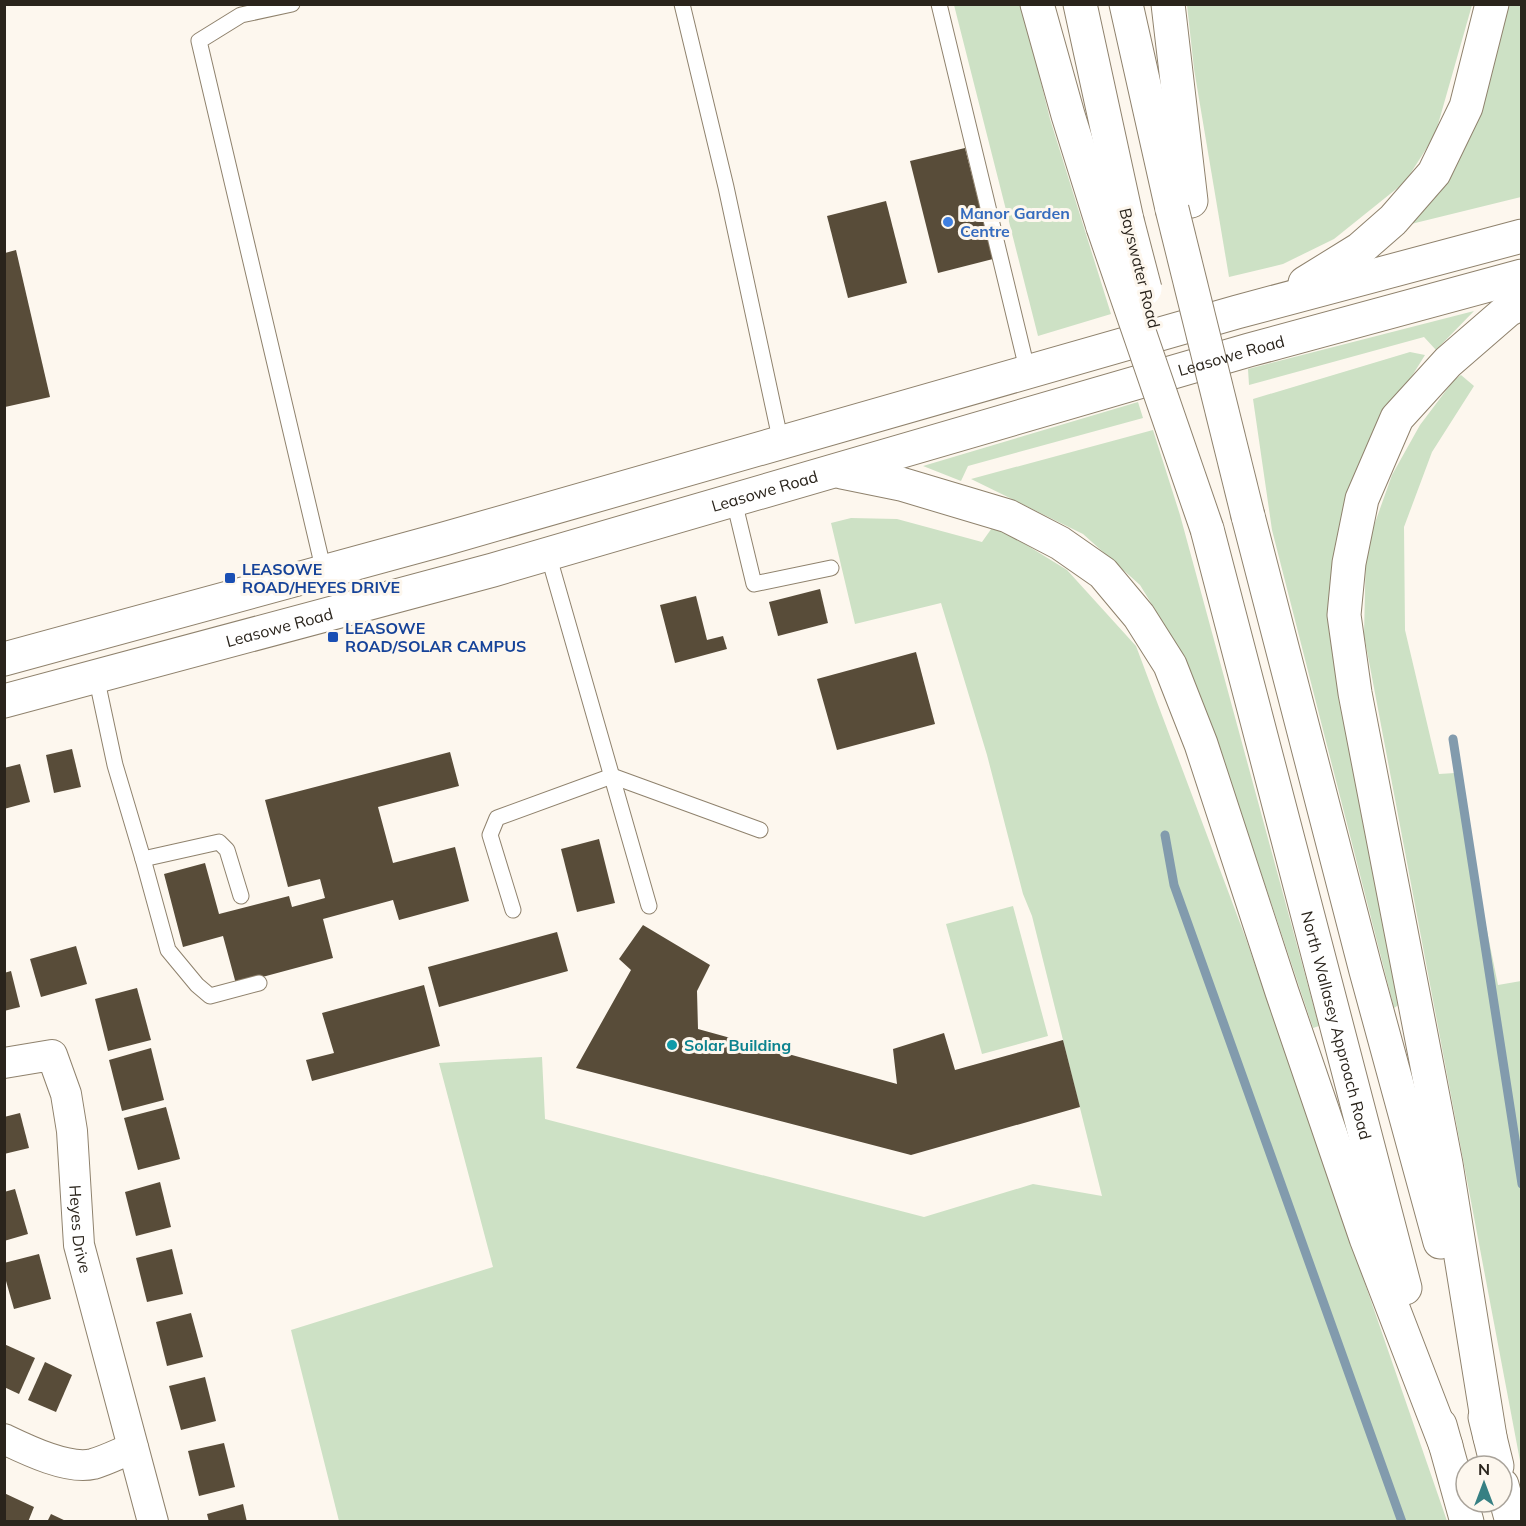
<svg xmlns="http://www.w3.org/2000/svg" width="1526" height="1526" font-family="Mulish,sans-serif">
  <style>
    .green { fill: #cde1c5 }
    .lines { fill: none; stroke-linecap: round; stroke-linejoin: round }
    .stream { stroke: #829bad; stroke-width: 9 }
    .building { fill: #584c39 }
    .lane-casing { stroke: #8f826d; stroke-width: 17 }
    .street-casing { stroke: #8f826d; stroke-width: 32 }
    .primary-casing { stroke: #8f826d; stroke-width: 35 }
    .lane { stroke: #fff; stroke-width: 15 }
    .street { stroke: #fff; stroke-width: 30 }
    .primary { stroke: #fff; stroke-width: 33 }
    .primary-bridge-casing { stroke: #8f826d; stroke-width: 35; stroke-linecap: butt }
    .primary-bridge { stroke: #fff; stroke-width: 33 }
    .shop-dot { fill: #3f7fe0; stroke: #fdf7ee; stroke-width: 2 }
    .transit-dot { fill: #1a4fb4; stroke: #fdf7ee; stroke-width: 2 }
    .culture-dot { fill: #0f9aa8; stroke: #fdf7ee; stroke-width: 2 }
    .labels { text-anchor: middle; dominant-baseline: central; stroke-width: 6; stroke-linejoin: round; paint-order: stroke }
    .shop-label { font-size: 16px; font-weight: bold; fill: #366cbe; stroke: #fdf7ee; text-anchor: start }
    .street-label { font-size: 16px; fill: #2a241c; stroke: #fdf7ee }
    .transit-label { font-size: 16px; font-weight: bold; fill: #164399; stroke: #fdf7ee; text-anchor: start }
    .culture-label { font-size: 16px; font-weight: bold; fill: #0d838f; stroke: #fdf7ee; text-anchor: start }
  </style>
  <rect width="100%" height="100%" fill="#fdf7ee"/>
  <g class="green">
    <polygon points="954,5 1022,5 1050,119 1111,314 1038,336"/>
    <polygon points="1187,5 1472,5 1435,135 1405,182 1334,239 1283,264 1229,277 1194,69"/>
    <polygon points="1508,5 1521,5 1521,197 1407,225"/>
    <polygon points="1474,311 1436,350 1424,337 1249,385 1248,369"/>
    <polygon points="1410,352 1425,355 1368,447 1344,507 1328,605 1337,685 1362,818 1400,1004 1394,1008 1272,530 1253,399"/>
    <polygon points="1461,375 1474,386 1432,452 1404,527 1405,630 1439,774 1455,773 1498,985 1521,981 1521,1466 1364,635 1366,548 1392,475 1420,425 1454,380"/>
    <polygon points="1138,402 1143,418 968,466 961,481 923,466"/>
    <polygon points="1153,430 1180,515 1319,1026 1313,1028 1220,750 1186,660 1140,585 1083,534 971,479"/>
    <polygon points="851,518 897,519 982,542 994,525 1067,570 1136,646 1246,939 1447,1521 339,1521 291,1330 493,1267 439,1063 542,1057 545,1119 924,1217 1033,1184 1102,1196 1032,916 1023,894 987,755 941,603 855,624 831,523"/>
    <polygon points="1013,906 1048,1036 982,1054 946,924"/>
  </g>
  <g class="lines">
    <g class="stream">
      <polyline points="1453,739 1522,1184"/>
      <polyline points="1165,835 1174,885 1402,1522"/>
    </g>
  </g>
  <g class="building">
    <polygon points="965,148 993,259 938,273 910,161"/>
    <polygon points="886,201 907,283 848,298 827,216"/>
    <polygon points="16,250 50,397 5,407 5,253"/>
    <polygon points="820,589 828,623 778,636 769,602"/>
    <polygon points="696,596 707,640 723,636 727,649 675,663 660,605"/>
    <polygon points="916,652 935,724 837,750 817,679"/>
    <polygon points="72,749 81,787 54,793 46,755"/>
    <polygon points="450,752 459,786 378,807 393,863 455,847 469,901 399,920 393,900 323,919 333,958 236,984 223,936 183,947 164,874 205,863 219,914 289,896 292,907 325,898 320,879 288,887 265,800"/>
    <polygon points="20,764 30,802 4,809 4,768"/>
    <polygon points="599,839 615,903 577,912 561,849"/>
    <polygon points="643,925 710,965 697,991 698,1029 897,1084 893,1049 944,1033 955,1070 1063,1040 1080,1107 911,1155 576,1068 631,970 619,959"/>
    <polygon points="557,932 568,971 439,1007 428,967"/>
    <polygon points="76,946 87,984 41,997 30,959"/>
    <polygon points="11,971 20,1007 4,1011 4,973"/>
    <polygon points="424,985 440,1046 312,1081 306,1060 334,1053 322,1013"/>
    <polygon points="137,988 151,1040 108,1051 95,999"/>
    <polygon points="151,1048 164,1100 122,1111 109,1060"/>
    <polygon points="166,1107 180,1159 138,1170 124,1118"/>
    <polygon points="20,1113 29,1148 4,1154 4,1117"/>
    <polygon points="160,1182 171,1227 136,1236 125,1192"/>
    <polygon points="15,1189 28,1234 4,1241 4,1192"/>
    <polygon points="172,1249 183,1294 147,1302 136,1258"/>
    <polygon points="39,1254 51,1299 14,1309 4,1274 4,1263"/>
    <polygon points="191,1313 203,1357 167,1366 156,1322"/>
    <polygon points="4,1344 35,1358 19,1394 4,1387"/>
    <polygon points="45,1362 72,1375 56,1412 28,1400"/>
    <polygon points="205,1377 216,1421 181,1430 169,1386"/>
    <polygon points="224,1443 235,1487 199,1496 188,1451"/>
    <polygon points="4,1493 34,1507 28,1522 4,1522"/>
    <polygon points="243,1504 247,1522 209,1522 207,1514"/>
    <polygon points="51,1514 68,1522 47,1522"/>
  </g>
  <g class="lines">
    <g class="lane-casing">
      <g id="lane">
        <polyline points="292,4 241,15 199,41 324,572"/>
        <polyline points="682,4 726,187 781,443"/>
        <polyline points="939,4 1028,373"/>
        <polyline points="734,501 754,584 831,568"/>
        <polyline points="548,554 649,906"/>
        <polyline points="96,676 115,765 143,859 219,842 227,850 241,896"/>
        <polyline points="143,859 168,950 197,985 210,996 259,983"/>
        <polyline points="513,910 490,835 497,818 612,776 760,830"/>
      </g>
    </g>
    <g class="street-casing">
      <g id="street">
        <path id="s1" d="M4 1063 52 1055 66 1094 72 1131 79 1245 153 1522"/>
        <path d="M4 1439C27 1450 68 1470 93 1464 107 1460 120 1453 133 1448"/>
      </g>
    </g>
    <g class="primary-casing">
      <g id="primary">
        <polyline points="1037,4 1068,115 1103,227"/>
        <polyline points="1080,4 1127,220"/>
        <polyline points="1126,4 1172,209"/>
        <polyline points="1168,4 1191,201"/>
        <polyline points="1305,283 1360,249 1393,220 1434,173 1466,107 1492,4"/>
        <polyline points="842,472 901,484 1008,516 1060,543 1103,573 1139,616 1170,665 1201,744 1282,992 1366,1238 1446,1446"/>
        <polyline points="1248,516 1366,971 1440,1242"/>
        <path id="s2" d="M1207 529 1405 1288"/>
        <polyline points="4,659 444,539 1237,312 1522,236"/>
        <path id="s3" d="M4 701 493 570 1249 350 1522 276"/>
        <polyline points="1485,1417 1497,1466"/>
        <polyline points="1440,1425 1467,1522"/>
        <polyline points="1490,1437 1446,1164 1355,693 1344,615 1349,563 1362,499 1397,418 1448,362 1508,310 1522,303"/>
        <polyline points="1502,1485 1512,1522"/>
      </g>
    </g>
    <use href="#lane" class="lane"/>
    <use href="#street" class="street"/>
    <use href="#primary" class="primary"/>
    <g class="primary-bridge-casing">
      <g id="primary-bridge">
        <polyline points="1172,209 1248,516"/>
        <polyline points="1127,220 1145,289"/>
        <polyline points="1103,227 1207,529"/>
      </g>
    </g>
    <use href="#primary-bridge" class="primary-bridge"/>
  </g>
  <circle class="shop-dot" cx="948" cy="222" r="6"/>
  <g class="transit-dot">
    <rect x="224" y="572" width="12" height="12" rx="3"/>
    <rect x="327" y="631" width="12" height="12" rx="3"/>
  </g>
  <circle class="culture-dot" cx="672" cy="1045" r="6"/>
  <g class="labels">
    <g class="shop-label">
      <text x="960" y="213">Manor Garden<tspan x="960" dy="18">Centre</tspan></text>
    </g>
    <g class="street-label">
      <text transform="translate(1140 268) rotate(76)">Bayswater Road</text>
      <text stroke="none"><textPath href="#s3" startOffset="1275">Leasowe Road</textPath></text>
      <text stroke="none"><textPath href="#s3" startOffset="789">Leasowe Road</textPath></text>
      <text stroke="none"><textPath href="#s3" startOffset="285">Leasowe Road</textPath></text>
      <text stroke="none"><textPath href="#s2" startOffset="513">North Wallasey Approach Road</textPath></text>
      <text stroke="none"><textPath href="#s1" startOffset="226">Heyes Drive</textPath></text>
    </g>
    <g class="transit-label">
      <text x="242" y="569">LEASOWE<tspan x="242" dy="18">ROAD/HEYES DRIVE</tspan></text>
      <text x="345" y="628">LEASOWE<tspan x="345" dy="18">ROAD/SOLAR CAMPUS</tspan></text>
    </g>
    <g class="culture-label">
      <text x="684" y="1045">Solar Building</text>
    </g>
  </g>
  <rect width="1526" height="1526" fill="none" stroke="#2a241c" stroke-width="12"/>
  <g transform="translate(1484 1484)"><circle r="28" fill="#fdf7ee" stroke="#a9a39a" stroke-width="1.5"/>
  <path d="M0-4.5L10 22L0 15L-10 22Z" fill="#378083"/>
  <text y="-9" font-size="16" font-weight="bold" text-anchor="middle" fill="#2a241c">N</text>
  </g>
</svg>
